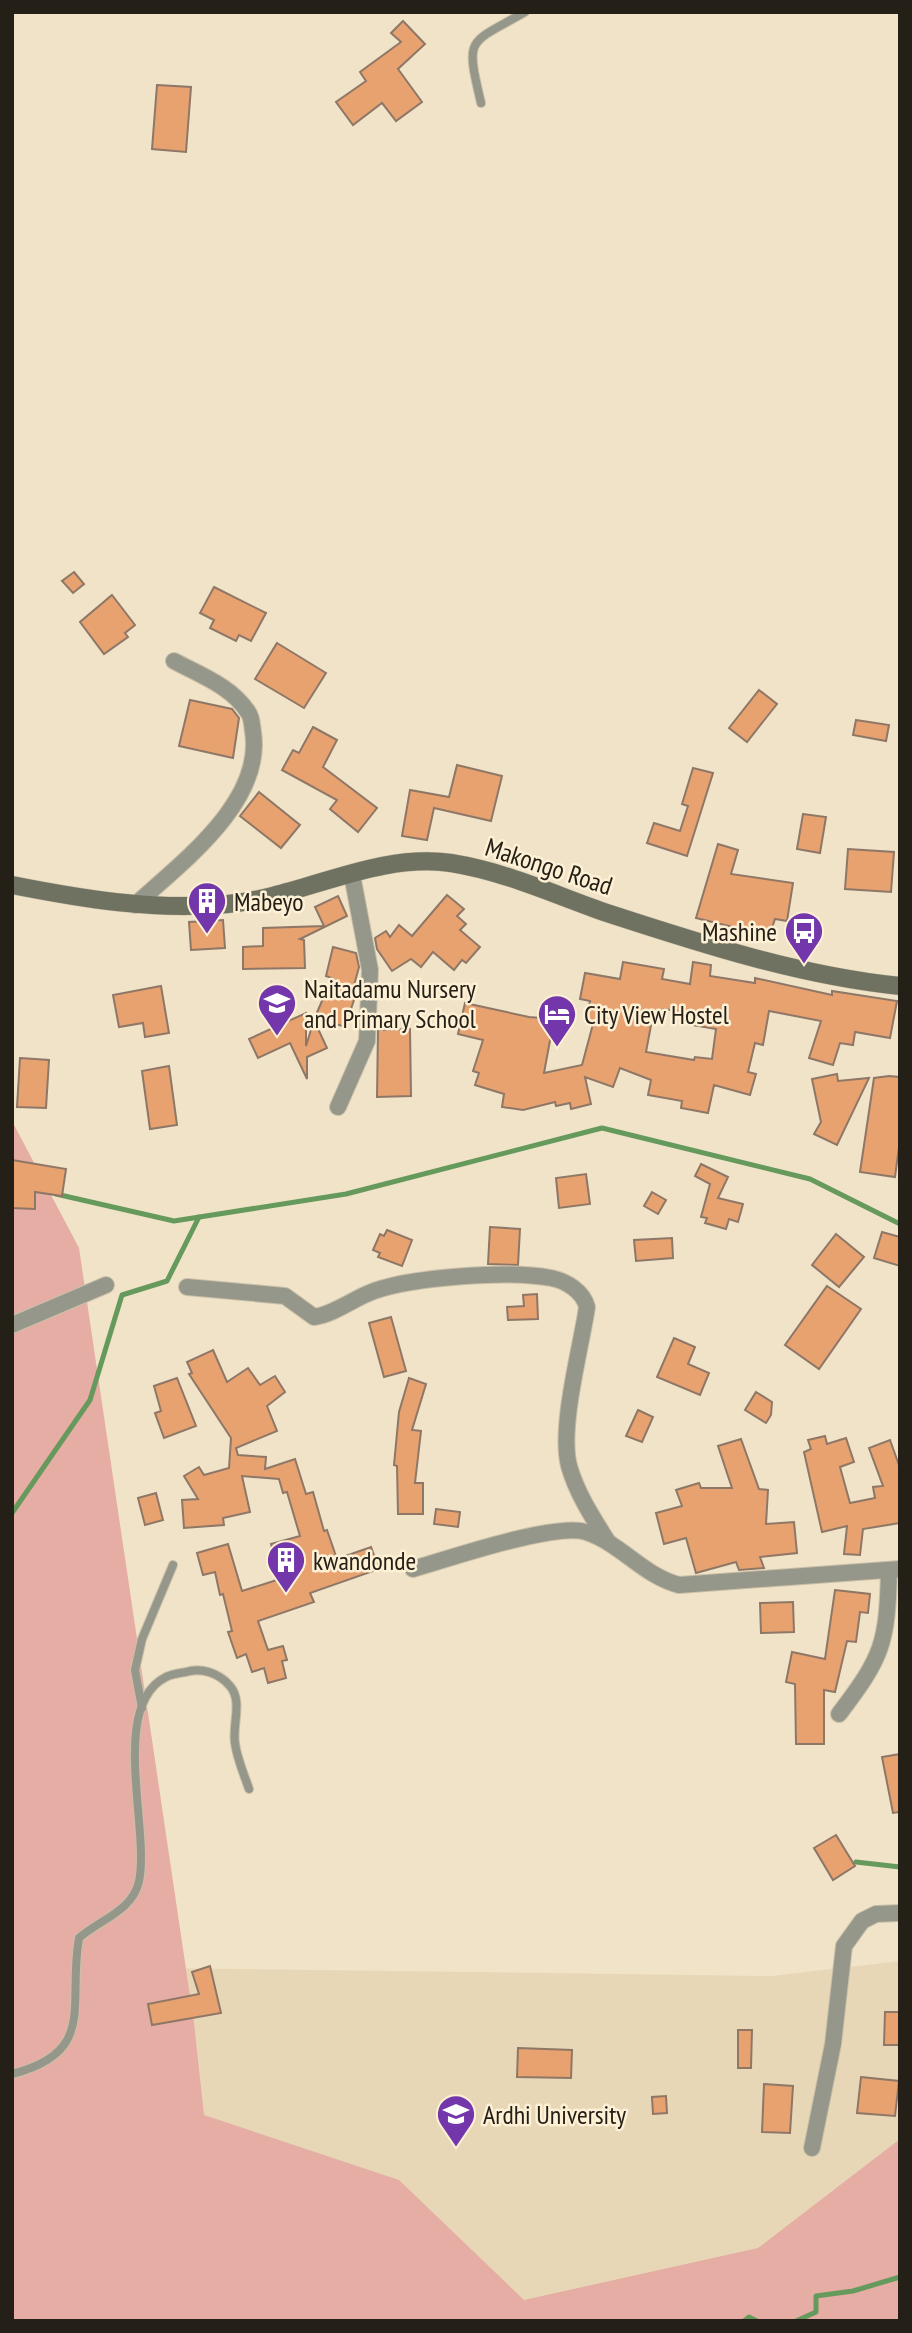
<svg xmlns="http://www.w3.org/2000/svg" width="912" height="2333" font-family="'PT Sans Narrow',sans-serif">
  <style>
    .built { fill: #e8d7b6 }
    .green { fill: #e5ada4 }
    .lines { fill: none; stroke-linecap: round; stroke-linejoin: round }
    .stream { stroke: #669a5d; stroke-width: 5 }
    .building { fill: #e7a270; stroke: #8f7767; stroke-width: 2; fill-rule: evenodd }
    .lane-casing { stroke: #cbc0a8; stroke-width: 10 }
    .street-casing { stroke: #cbc0a8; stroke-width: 18 }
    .secondary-casing { stroke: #cbc0a8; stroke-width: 19 }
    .lane { stroke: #96978b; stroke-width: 8 }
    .street { stroke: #96978b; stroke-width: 16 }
    .secondary { stroke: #707261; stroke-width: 18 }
    .labels { text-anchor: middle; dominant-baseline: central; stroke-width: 5; stroke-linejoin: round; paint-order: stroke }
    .street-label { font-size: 26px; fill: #252017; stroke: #fdf0d5 }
    .poi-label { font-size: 26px; fill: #252017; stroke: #fdf0d5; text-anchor: start }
  </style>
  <rect width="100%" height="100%" fill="#f0e3c8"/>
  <polygon class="built" points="900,1961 900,2321 12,2321 12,1966 772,1976"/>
  <polygon class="green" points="12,1121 79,1248 194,2023 204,2115 399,2180 524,2300 758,2248 900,2139 900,2321 12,2321"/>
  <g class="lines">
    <g class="stream">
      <polyline points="56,1194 174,1221 346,1194 602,1128 810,1179 900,1224"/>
      <polyline points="12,1513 90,1400 122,1295 167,1281 199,1217"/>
      <polyline points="856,1862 900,1867"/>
      <polyline points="744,2321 749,2317 757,2321"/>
      <polyline points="796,2321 816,2312 816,2296 853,2291 900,2277"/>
    </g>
  </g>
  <g class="building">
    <polygon points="403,21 425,44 398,69 422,102 396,121 382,103 353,125 336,102 366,81 360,72 401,42 391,33"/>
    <polygon points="157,85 191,87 186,152 152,149"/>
    <polygon points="74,572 84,584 73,593 62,581"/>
    <polygon points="214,587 266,613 251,641 239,635 236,641 210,628 214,620 200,613"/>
    <polygon points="112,595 135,625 125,633 128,637 104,654 80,622"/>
    <polygon points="277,643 326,673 304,708 255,679"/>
    <polygon points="759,690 777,704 747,742 729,728"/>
    <polygon points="190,700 232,709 239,718 233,758 179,746"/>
    <polygon points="856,720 889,725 886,741 853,735"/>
    <polygon points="313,727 337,740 323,767 377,808 358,832 330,809 337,800 282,770 293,750 299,753"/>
    <polygon points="457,765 502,776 491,821 434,808 427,840 402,836 410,790 449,797"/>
    <polygon points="693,768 713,773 687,856 647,843 654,823 680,831 688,806 682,804"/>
    <polygon points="259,792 300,825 281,848 240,816"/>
    <polygon points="803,814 826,817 820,853 797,849"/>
    <polygon points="718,844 738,850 731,874 793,883 787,921 775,919 768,940 752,934 753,932 696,918"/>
    <polygon points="848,849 894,852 891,892 845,889"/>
    <polygon points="447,895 464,909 457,916 466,924 460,930 480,947 466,963 462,960 454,970 433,952 421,967 411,959 392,971 377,949 375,938 386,931 390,937 399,925 412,936"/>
    <polygon points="338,896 347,916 300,939 304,940 305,968 243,969 243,947 263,946 263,928 324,926 315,907"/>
    <polygon points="223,920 225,948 191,950 189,922"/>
    <polygon points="333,947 356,953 359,967 352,993 356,994 345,1027 315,1017 332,978 326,976"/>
    <path d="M623 962 664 969 662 979 690 984 693 962 711 965 710 976 755 983V978L832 995V991L897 1001 890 1038 855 1032 853 1045 840 1043 833 1065 809 1058 821 1021 769 1011 763 1045 755 1043 748 1072 756 1074 750 1095 714 1085 708 1113 681 1108 682 1101 648 1095 651 1080 620 1068 613 1087 585 1077 591 1104 571 1109 570 1103 556 1106 555 1102 523 1110 502 1107 504 1094 475 1085 479 1073 473 1071 483 1040 458 1034 465 1003 529 1017 554 1019 544 1073 582 1065 593 1024 586 1023 590 1001 580 999 585 973 620 979ZM664 1009 694 1014 692 1025 716 1029 712 1059 695 1057 694 1060 646 1052 652 1020 662 1022Z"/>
    <polygon points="161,986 169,1033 145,1037 143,1023 119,1027 113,995"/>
    <polygon points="306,1013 306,1046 314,1020 327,1048 307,1057 307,1079 290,1043 258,1058 249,1039"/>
    <polygon points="410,1029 411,1096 377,1097 378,1030"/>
    <polygon points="20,1058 49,1060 46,1108 17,1107"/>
    <polygon points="169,1066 177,1125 150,1129 142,1071"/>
    <polygon points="837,1074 838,1081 869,1078 837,1145 814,1134 821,1122 812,1079"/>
    <polygon points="889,1076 900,1077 899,1147 895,1177 860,1172 874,1078"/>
    <polygon points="12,1160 66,1169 62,1196 35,1192 35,1209 12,1208"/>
    <polygon points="701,1164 728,1177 718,1198 743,1204 738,1222 729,1219 726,1229 705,1223 707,1218 701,1217 710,1184 695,1176"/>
    <polygon points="586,1174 590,1204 559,1208 556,1178"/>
    <polygon points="652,1192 666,1200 658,1214 644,1206"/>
    <polygon points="490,1227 520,1229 518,1265 488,1264"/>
    <polygon points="387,1230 412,1240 402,1266 378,1257 380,1253 373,1250 380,1234 384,1236"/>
    <polygon points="882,1232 900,1237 900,1266 874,1258"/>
    <polygon points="836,1234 864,1257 839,1287 812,1265"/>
    <polygon points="672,1238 673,1258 636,1261 634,1240"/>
    <polygon points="827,1286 861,1309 819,1369 785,1345"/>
    <polygon points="537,1294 538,1319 508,1320 507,1307 524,1306 523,1295"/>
    <polygon points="391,1317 406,1371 384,1377 369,1323"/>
    <polygon points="674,1338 695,1347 688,1364 709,1373 700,1395 657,1377"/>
    <polygon points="213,1350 227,1382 248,1368 260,1385 275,1376 285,1392 267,1406 277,1431 236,1448 238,1455 266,1457 265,1469 295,1459 306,1494 313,1492 324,1531 327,1530 337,1559 371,1547 379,1569 310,1593 314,1602 258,1621 268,1650 283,1646 287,1660 282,1661 286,1678 268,1683 264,1668 252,1672 246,1654 237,1658 228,1632 232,1631 223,1594 220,1595 215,1572 203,1575 197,1553 228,1544 242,1591 280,1579 271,1544 300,1536 287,1492 283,1493 279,1479 242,1476 250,1512 223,1518 224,1525 184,1528 182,1500 198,1499 184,1476 199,1467 204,1475 229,1468 231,1438 189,1374 192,1373 187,1362"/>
    <polygon points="177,1378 196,1426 164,1438 155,1413 161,1411 154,1386"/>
    <polygon points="409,1378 426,1384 412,1430 421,1431 415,1483 423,1483 423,1514 398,1514 397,1466 394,1465 399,1412"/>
    <polygon points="756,1392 772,1402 771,1415 766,1423 745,1410"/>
    <polygon points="638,1410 653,1417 642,1442 626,1436"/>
    <polygon points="825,1436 827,1444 846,1438 854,1462 840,1467 850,1503 875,1498 873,1487 883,1486 869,1448 890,1440 900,1468 900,1523 863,1529 860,1555 844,1554 847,1526 822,1532 804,1452 811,1449 808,1440"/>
    <polygon points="741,1439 759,1489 768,1490 766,1524 794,1522 797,1553 760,1557 764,1568 739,1570 736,1562 696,1573 686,1538 664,1544 656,1513 682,1506 676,1490 699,1483 701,1488 732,1488 718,1446"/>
    <polygon points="156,1493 163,1520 145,1525 138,1498"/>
    <polygon points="436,1509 460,1512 458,1527 434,1524"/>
    <polygon points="835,1590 870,1594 868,1613 860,1612 856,1642 847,1641 835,1692 824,1690 824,1744 796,1744 795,1684 786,1682 792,1652 825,1659"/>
    <polygon points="793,1602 794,1632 761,1633 760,1603"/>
    <polygon points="900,1754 900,1812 893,1813 882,1757"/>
    <polygon points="836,1835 855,1866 833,1880 814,1848"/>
    <polygon points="210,1966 221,2013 152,2025 148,2004 199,1994 192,1972"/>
    <polygon points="885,2012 900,2012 900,2045 884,2045"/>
    <polygon points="738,2030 752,2030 751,2068 738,2068"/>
    <polygon points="518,2048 572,2050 571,2078 517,2077"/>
    <polygon points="861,2077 899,2081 895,2116 857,2113"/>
    <polygon points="764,2084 793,2086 790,2133 762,2132"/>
    <polygon points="666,2096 667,2113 653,2114 652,2097"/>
  </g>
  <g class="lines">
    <g class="lane-casing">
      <g id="lane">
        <path d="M481 103C465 35 468 45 525 12"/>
        <polyline points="142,1708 135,1670 142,1639 173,1565"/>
        <path d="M12 2074C98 2052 67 2004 79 1938 99 1920 133 1911 139 1881 150 1830 109 1705 166 1677 172 1674 180 1673 186 1672 201 1667 219 1673 230 1686 243 1701 232 1725 235 1743 237 1759 244 1774 249 1789"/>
      </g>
    </g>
    <g class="street-casing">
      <g id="street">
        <path d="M135 905C181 863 264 802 253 732 252 725 252 717 248 712 231 686 200 675 174 661"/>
        <polyline points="338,1107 367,1041 370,970 352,875"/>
        <path d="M187 1287 285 1296 314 1317C335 1314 354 1298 374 1291 414 1277 509 1270 551 1278 566 1281 583 1291 587 1307 581 1348 559 1427 569 1466 577 1494 593 1518 608 1542"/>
        <polyline points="12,1325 106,1285"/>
        <path d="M413 1569C448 1559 556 1522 586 1532 622 1544 642 1575 679 1585L900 1569"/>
        <path d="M839 1714C883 1656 887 1644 889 1571"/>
        <polyline points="812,2148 833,2044 844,1946 862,1921 876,1914 900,1913"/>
      </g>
    </g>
    <g class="secondary-casing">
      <path id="secondary" d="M12 885C83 899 155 911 228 904 302 897 376 852 451 863 507 872 555 895 607 913 702 944 801 976 900 986"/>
    </g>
    <use href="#lane" class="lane"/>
    <use href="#street" class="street"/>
    <use href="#secondary" class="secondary"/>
  </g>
  <defs>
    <g id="building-pin" transform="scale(2.0125)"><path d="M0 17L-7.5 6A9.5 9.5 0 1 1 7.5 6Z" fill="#7336ab" stroke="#fdf0d5"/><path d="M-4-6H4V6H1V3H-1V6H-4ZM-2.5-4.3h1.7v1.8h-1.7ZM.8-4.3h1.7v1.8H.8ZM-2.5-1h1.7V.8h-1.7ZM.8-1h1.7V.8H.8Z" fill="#fff"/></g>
    <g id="bus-pin" transform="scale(2.0125)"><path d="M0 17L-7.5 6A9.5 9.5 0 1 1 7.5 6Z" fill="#7336ab" stroke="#fdf0d5"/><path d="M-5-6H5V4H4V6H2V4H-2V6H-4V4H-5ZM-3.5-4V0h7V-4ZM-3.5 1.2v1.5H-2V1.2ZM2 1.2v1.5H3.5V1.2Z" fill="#fff"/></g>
    <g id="school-pin" transform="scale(2.0125)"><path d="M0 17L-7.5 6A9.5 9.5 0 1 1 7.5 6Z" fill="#7336ab" stroke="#fdf0d5"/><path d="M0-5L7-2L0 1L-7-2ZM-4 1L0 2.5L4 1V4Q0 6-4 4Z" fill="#fff"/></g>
    <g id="hotel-pin" transform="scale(2.0125)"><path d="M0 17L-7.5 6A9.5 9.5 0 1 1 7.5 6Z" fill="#7336ab" stroke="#fdf0d5"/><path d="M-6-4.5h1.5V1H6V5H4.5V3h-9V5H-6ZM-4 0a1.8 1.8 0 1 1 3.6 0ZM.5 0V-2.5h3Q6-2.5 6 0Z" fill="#fff"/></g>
    <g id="university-pin" transform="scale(2.0125)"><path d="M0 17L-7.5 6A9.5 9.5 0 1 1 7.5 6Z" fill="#7336ab" stroke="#fdf0d5"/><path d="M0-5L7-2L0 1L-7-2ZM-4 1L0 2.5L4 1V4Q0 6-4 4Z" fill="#fff"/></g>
  </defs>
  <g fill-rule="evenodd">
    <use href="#building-pin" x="207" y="901"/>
    <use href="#bus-pin" x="804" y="931"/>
    <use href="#school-pin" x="277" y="1003"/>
    <use href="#hotel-pin" x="557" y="1014"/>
    <use href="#building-pin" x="286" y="1560"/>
    <use href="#university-pin" x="456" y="2114"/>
  </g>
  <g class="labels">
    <g class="street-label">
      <text transform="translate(549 866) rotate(18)">Makongo Road</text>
    </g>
    <g class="poi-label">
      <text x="234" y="901">Mabeyo</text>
      <text x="777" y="931" text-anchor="end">Mashine</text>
      <text x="304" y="988">Naitadamu Nursery<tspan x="304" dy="30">and Primary School</tspan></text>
      <text x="584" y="1014">City View Hostel</text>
      <text x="313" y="1560">kwandonde</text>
      <text x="483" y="2114">Ardhi University</text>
    </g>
  </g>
  <rect width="912" height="2333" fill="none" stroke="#252017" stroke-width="28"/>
</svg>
